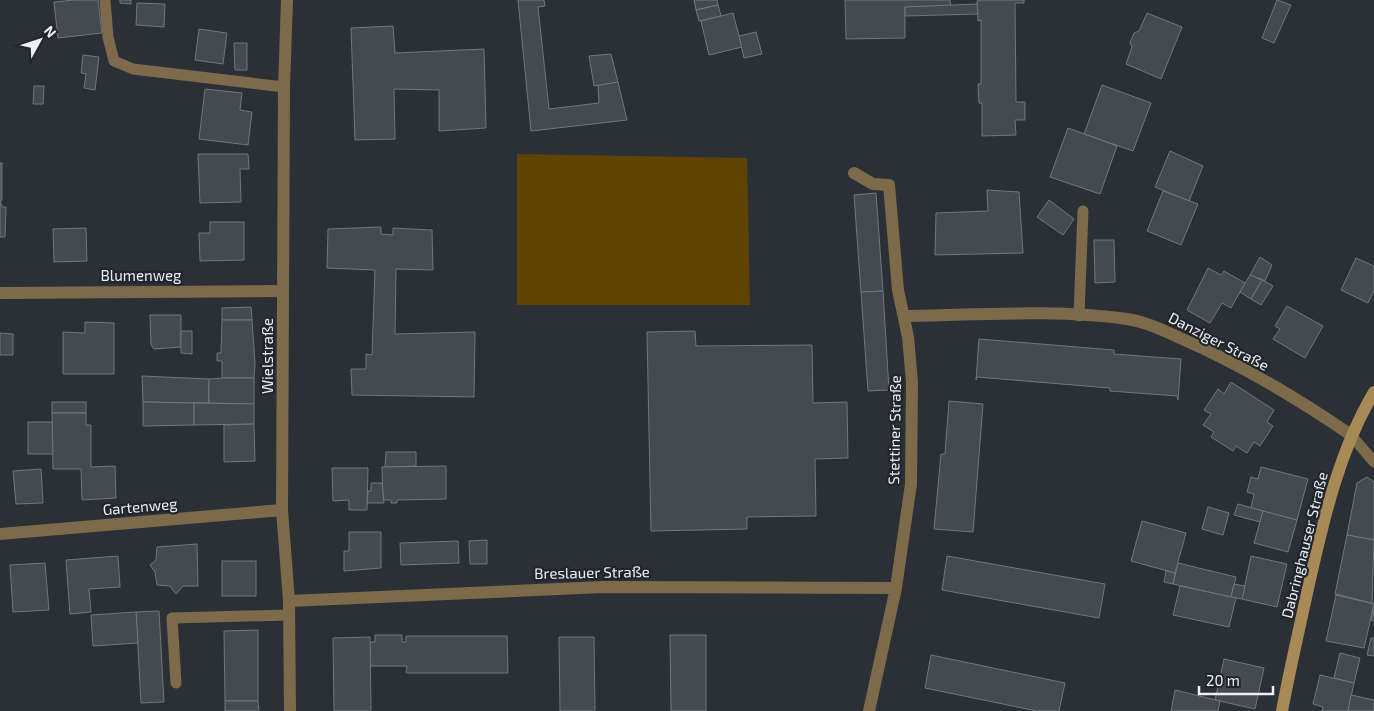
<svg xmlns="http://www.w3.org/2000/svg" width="1374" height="711" font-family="'Exo 2',sans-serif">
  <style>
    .green { fill: #5f4303 }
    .building { fill: #454a51; stroke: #71777e }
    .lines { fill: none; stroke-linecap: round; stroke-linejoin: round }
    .lane { stroke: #7c6a4a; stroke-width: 11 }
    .street { stroke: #7c6a4a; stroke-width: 12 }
    .secondary { stroke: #a78a56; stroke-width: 12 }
    .labels { text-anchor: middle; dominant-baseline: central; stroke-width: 4.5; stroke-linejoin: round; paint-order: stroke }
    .street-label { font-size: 15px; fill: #edf0f4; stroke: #21262c }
  </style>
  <rect width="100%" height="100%" fill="#2b3036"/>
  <polygon class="green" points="517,154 747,158 750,305 517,305"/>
  <g class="building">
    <polygon points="74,0 98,0 102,33 58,38 54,2"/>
    <polygon points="120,0 131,0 131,4 120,3"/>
    <polygon points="518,0 544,0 545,6 538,7 549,109 599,103 598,85 618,82 627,120 531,131"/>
    <polygon points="694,0 717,0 718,5 696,10"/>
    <polygon points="845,0 950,0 951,6 905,7 905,38 846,39"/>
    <polygon points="981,0 1024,0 1024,3 1015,3 1016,102 1025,102 1025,120 1015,120 1016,135 982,136 982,103 979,103 978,84 981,84 981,20 978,21 977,1"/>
    <polygon points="1277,0 1291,5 1274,43 1262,38"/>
    <polygon points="137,3 165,4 164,27 136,25"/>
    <polygon points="977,4 978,14 905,16 905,7"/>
    <polygon points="718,5 721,16 699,21 696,10"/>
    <polygon points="733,13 742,47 709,55 701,21"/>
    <polygon points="1147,13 1182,27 1161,79 1126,64 1132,47 1130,43 1134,33 1139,31"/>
    <polygon points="393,26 395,53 484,49 486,128 439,131 439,90 394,89 395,139 355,140 351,28"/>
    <polygon points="199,29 227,33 223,64 195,60"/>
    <polygon points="756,32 762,54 744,58 739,36"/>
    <polygon points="234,43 247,43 247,70 235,70"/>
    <polygon points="611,54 618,82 594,86 589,56"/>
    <polygon points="83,55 99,57 95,90 84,88 86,74 81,73"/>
    <polygon points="1102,85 1151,103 1133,151 1084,134"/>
    <polygon points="34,86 44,86 43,104 33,104"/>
    <polygon points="205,89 242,93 240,110 252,112 248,145 199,139"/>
    <polygon points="1068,128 1117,146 1100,194 1050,177"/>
    <polygon points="1170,151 1203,166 1189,201 1155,187"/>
    <polygon points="198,154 248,154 249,169 240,169 241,202 200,203"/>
    <rect x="0" y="163" width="2" height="37"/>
    <polygon points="987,190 1019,192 1023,253 935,255 936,213 988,211"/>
    <polygon points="1163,191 1198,204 1181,245 1147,231"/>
    <polygon points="876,193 883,291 861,292 854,195"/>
    <polygon points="0,200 2,207 6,207 5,237 0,237"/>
    <polygon points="1049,200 1074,219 1063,235 1037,217"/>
    <polygon points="210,222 244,222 244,260 200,261 199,233 210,233"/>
    <polygon points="381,227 381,234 393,235 393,228 432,230 433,270 396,269 395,334 475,332 474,397 352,395 351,369 366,369 366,354 372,355 375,270 327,268 328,229"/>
    <polygon points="86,228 87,261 54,262 53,229"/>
    <polygon points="1094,240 1114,240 1115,282 1095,283"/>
    <polygon points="1260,257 1272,265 1265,281 1250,275"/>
    <polygon points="1356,258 1374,266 1374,291 1368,303 1341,290"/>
    <polygon points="1208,268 1221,275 1224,271 1245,283 1231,308 1222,303 1210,323 1187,310"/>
    <polygon points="1250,275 1262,280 1251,299 1240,292"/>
    <polygon points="1259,278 1273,286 1261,305 1251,299 1262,280"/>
    <polygon points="883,291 889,390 868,391 861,292"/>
    <polygon points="1287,306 1323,326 1305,358 1273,339 1280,329 1275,326"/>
    <polygon points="251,307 252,320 222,320 222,308"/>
    <polygon points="150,315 181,315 181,347 154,349 151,345"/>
    <polygon points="222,320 252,320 255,364 254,378 222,378 222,361 217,361 217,353 221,353"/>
    <polygon points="85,322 114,323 114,374 63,374 63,332 85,333"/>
    <polygon points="181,331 192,331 192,354 181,353"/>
    <polygon points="695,331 696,346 812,345 813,403 847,402 848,458 815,459 816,516 747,517 747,529 651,531 647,332"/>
    <polygon points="0,333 13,334 13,355 0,355"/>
    <polygon points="979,339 1114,350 1114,354 1181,359 1178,400 1177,396 1110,391 1110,388 977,377 976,380"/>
    <polygon points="142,376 209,379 209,403 143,402"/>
    <polygon points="222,378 254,378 254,404 209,403 209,379"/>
    <polygon points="1231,382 1274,410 1267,422 1273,426 1260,446 1254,442 1247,453 1236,446 1233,451 1211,437 1214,432 1203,425 1211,414 1204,410 1218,389 1224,394"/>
    <polygon points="949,401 983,404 973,532 934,529 941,454 945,454"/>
    <rect x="52" y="402" width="34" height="11"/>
    <polygon points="143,402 194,403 194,425 143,426"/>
    <polygon points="194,403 254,404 254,424 194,425"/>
    <polygon points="52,413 86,413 86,425 91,425 91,467 115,466 116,498 82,500 81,469 53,469"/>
    <polygon points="28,422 52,422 53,454 28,454"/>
    <polygon points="254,424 255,461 224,462 224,425"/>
    <polygon points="386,452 416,452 416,466 385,467"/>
    <polygon points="446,466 446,499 397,500 397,503 391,503 391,500 383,500 382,467"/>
    <polygon points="1261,467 1308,479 1297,520 1251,508 1254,494 1247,492 1251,477 1258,479"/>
    <polygon points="332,468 368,468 367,510 349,510 349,500 333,501"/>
    <polygon points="41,469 43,503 16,504 13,471"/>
    <polygon points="1367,477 1374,482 1374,540 1347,535 1357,483"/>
    <polygon points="371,483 382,483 384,503 367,503 368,491 371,491"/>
    <polygon points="1238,504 1263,511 1260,522 1234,515"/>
    <polygon points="1208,507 1229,513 1223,535 1202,529"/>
    <polygon points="1263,511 1297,520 1288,552 1254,543"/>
    <polygon points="1142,521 1186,533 1175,573 1131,561"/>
    <polygon points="349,532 381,532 381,568 344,571 344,551 349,551"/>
    <polygon points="1347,535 1374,540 1372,603 1335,594"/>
    <polygon points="487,540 487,564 470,564 469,541"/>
    <polygon points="458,541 459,563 401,565 400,543"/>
    <polygon points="197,544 198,586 183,586 176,594 170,586 157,585 155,572 150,565 156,560 157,547"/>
    <polygon points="118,556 120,587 89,589 91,612 70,614 66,560"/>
    <polygon points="947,556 1105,584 1099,618 942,590"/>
    <polygon points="1251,556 1287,564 1277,607 1242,599"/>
    <rect x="222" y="561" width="34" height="35"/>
    <polygon points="45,563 49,610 13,612 10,565"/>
    <polygon points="1178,563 1236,577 1231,597 1173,584"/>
    <polygon points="1166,571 1175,573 1173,584 1164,582"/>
    <polygon points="1234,584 1245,586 1242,599 1231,597"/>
    <polygon points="1180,586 1236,598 1229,627 1173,615"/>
    <polygon points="1336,595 1374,604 1364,648 1326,641"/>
    <polygon points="1374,605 1374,621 1371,620"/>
    <polygon points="159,611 164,702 141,703 136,612"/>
    <polygon points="136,612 138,643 93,646 91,615"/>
    <polygon points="258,630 258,701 225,701 224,631"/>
    <polygon points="375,635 402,635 402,642 406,642 406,636 507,636 508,673 406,673 407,666 370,666 370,642 375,642"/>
    <polygon points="670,635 706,635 706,711 671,711"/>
    <polygon points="370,637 371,711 334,711 333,638"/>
    <polygon points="559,637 594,637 595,711 560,711"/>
    <polygon points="1371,638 1374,638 1374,656 1367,655"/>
    <polygon points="1340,653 1360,658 1354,683 1334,678"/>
    <polygon points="931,655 1065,683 1059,711 1037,711 925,688"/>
    <polygon points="1224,659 1264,668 1255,709 1215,700"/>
    <polygon points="1320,675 1354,683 1348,711 1322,711 1323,707 1313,704"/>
    <polygon points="1175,690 1220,701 1218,711 1171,711"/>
    <polygon points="1351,695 1374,700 1374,711 1348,711"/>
    <polygon points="225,701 258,701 259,711 225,711"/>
  </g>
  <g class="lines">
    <g class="lane">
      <polyline points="105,0 108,37 114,61 133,69 284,87"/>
      <polyline points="1079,316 1083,211"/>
      <polyline points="1351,435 1374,462"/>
      <polyline points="176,683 172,618 289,615"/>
    </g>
    <g class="street">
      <polyline points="287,0 284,87 282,510 289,601 290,711"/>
      <polyline points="854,173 873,184 889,185 898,290 908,337 912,382 911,484 896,588 869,711"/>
      <polyline points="0,293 283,291"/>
      <path d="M904 316C976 315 1056 309 1127 319 1146 322 1163 330 1180 338 1240 364 1297 398 1351 435"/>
      <polyline points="0,534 282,510"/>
      <polyline points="289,601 603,587 896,588"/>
    </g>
    <path class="secondary" d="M1282 711C1290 668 1300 626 1309 584 1324 518 1339 451 1374 392"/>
  </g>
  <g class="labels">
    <g class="street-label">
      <text x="141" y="275">Blumenweg</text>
      <text transform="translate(1219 341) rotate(27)">Danziger Straße</text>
      <text transform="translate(267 356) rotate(-90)">Wielstraße</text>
      <text transform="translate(894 430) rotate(-89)">Stettiner Straße</text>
      <text transform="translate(140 506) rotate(-5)">Gartenweg</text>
      <text transform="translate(1304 545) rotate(-76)">Dabringhauser Straße</text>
      <text transform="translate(592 572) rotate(-1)">Breslauer Straße</text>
    </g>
  </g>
  <g transform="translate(40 40) rotate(50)" stroke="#21262c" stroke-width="4" paint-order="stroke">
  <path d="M0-4L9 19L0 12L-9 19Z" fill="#edf0f4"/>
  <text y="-8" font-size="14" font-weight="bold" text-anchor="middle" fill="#edf0f4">N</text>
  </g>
  <path d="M1199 686v8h74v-8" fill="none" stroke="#edf0f4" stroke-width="2.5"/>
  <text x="1206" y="686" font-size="15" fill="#edf0f4" stroke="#21262c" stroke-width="4" paint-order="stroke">20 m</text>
</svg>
